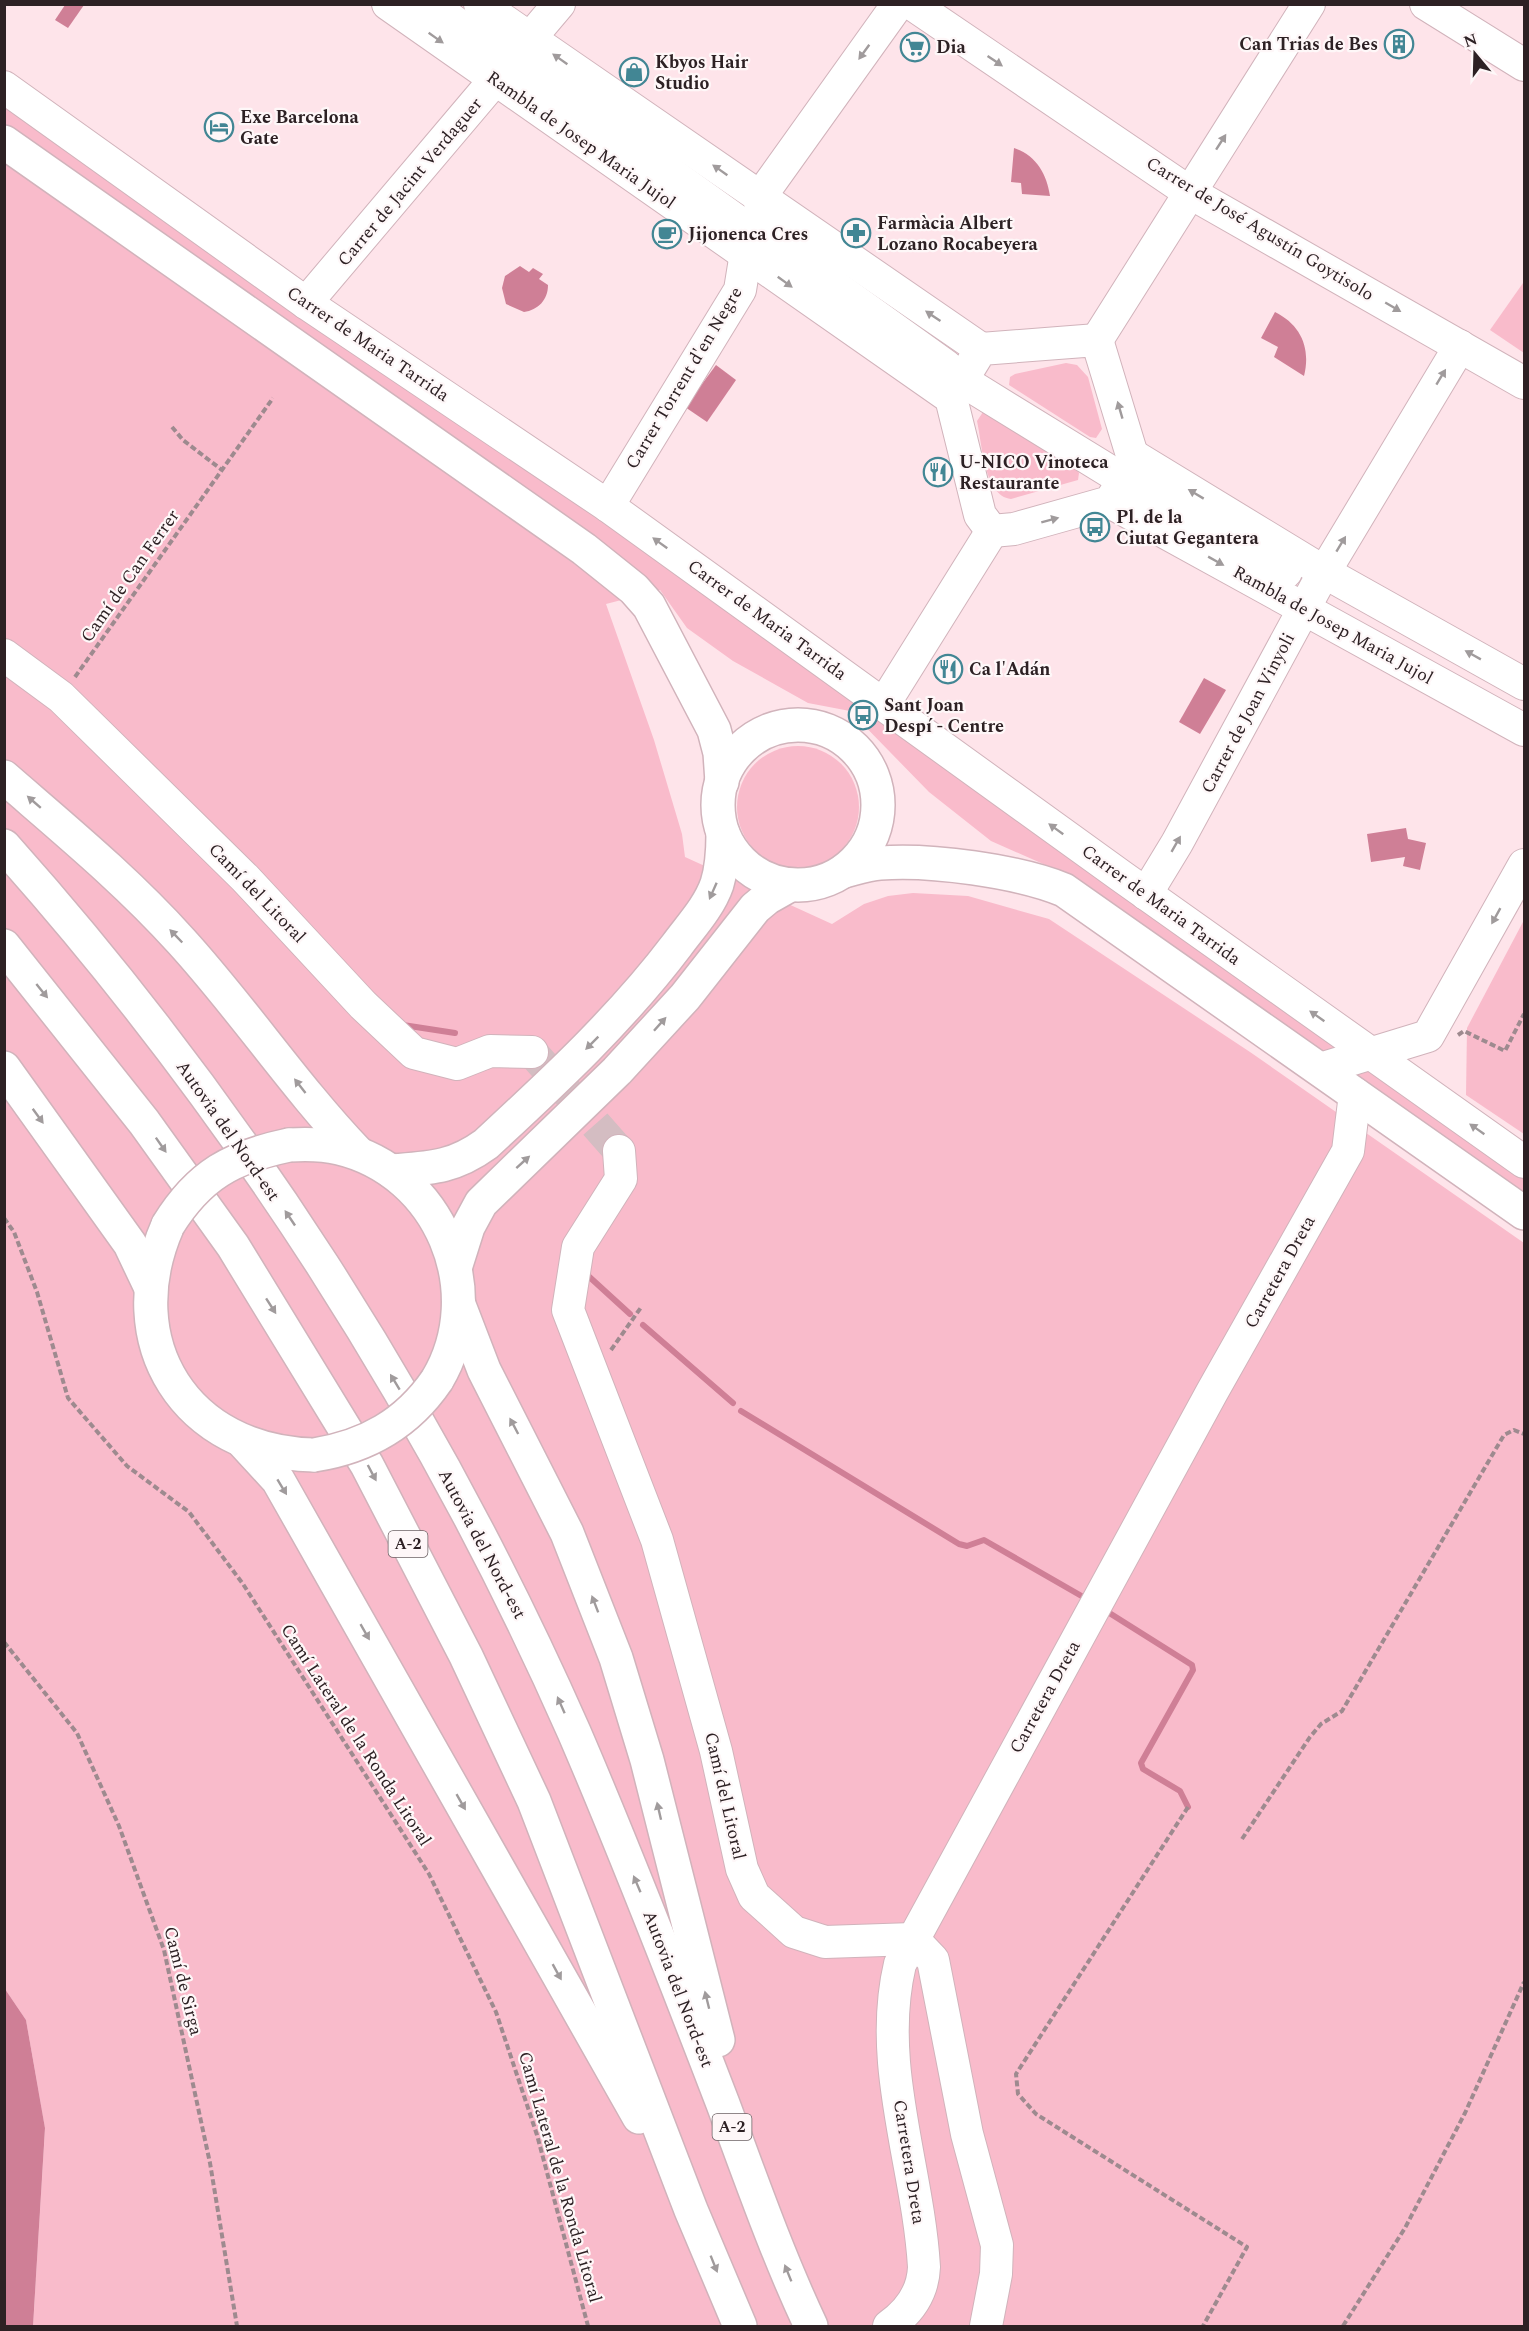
<svg xmlns="http://www.w3.org/2000/svg" width="1529" height="2331" font-family="Spectral,serif">
  <style>
    .green { fill: #f9bbcb }
    .water { fill: #cf7f96 }
    .lines { fill: none; stroke-linecap: round; stroke-linejoin: round }
    .stream { stroke: #cf7f96; stroke-width: 6 }
    .minor-tunnel { stroke: #d4bdc2; stroke-width: 32; stroke-dasharray: 32 16; stroke-linecap: butt }
    .minor-casing { stroke: #d1b3bb; stroke-width: 34 }
    .major-casing { stroke: #d1b3bb; stroke-width: 36 }
    .highway-casing { stroke: #d1b3bb; stroke-width: 36 }
    .path { stroke: #9e8a8f; stroke-width: 4; stroke-dasharray: 6 3; stroke-linecap: butt }
    .minor { stroke: #fff; stroke-width: 32 }
    .major { stroke: #fff; stroke-width: 33 }
    .highway { stroke: #fff; stroke-width: 33 }
    .major-bridge-casing { stroke: #d1b3bb; stroke-width: 36; stroke-linecap: butt }
    .major-bridge { stroke: #fff; stroke-width: 33 }
    .oneway { fill: #a09b9c }
    .labels { text-anchor: middle; dominant-baseline: central; stroke-width: 4.5; stroke-linejoin: round; paint-order: stroke }
    .shield { fill: #fef7f8; stroke: #6c6164; stroke-width: 1.5 }
    .shield-label { font-size: 16px; font-weight: bold; fill: #2d2124 }
    .poi-label { font-size: 18px; font-weight: bold; fill: #2d2124; stroke: #fef7f8; text-anchor: start }
    .street-label { font-size: 18px; fill: #2d2124; stroke: #fef7f8 }
  </style>
  <rect width="100%" height="100%" fill="#fee4ea"/>
  <g class="green">
    <polygon points="5,100 857,700 1524,1177 1524,1197 1075,878 991,841 929,792 850,711 808,703 733,661 687,628 660,590 606,604 654,740 682,834 685,857 832,924 864,904 888,896 913,893 968,896 1049,919 1250,1052 1524,1243 1524,2326 33,2326 45,2128 26,2020 5,1989"/>
    <polygon points="1523,283 1524,284 1524,353 1490,330"/>
    <polygon points="1066,363 1077,365 1088,377 1102,429 1096,438 1090,437 1009,385 1010,377 1015,374"/>
    <path d="M983 412 1076 468 1079 473 1078 480 1011 499C984 496 982 443 977 421Z"/>
    <circle cx="798" cy="807" r="61"/>
    <polygon points="1524,920 1524,1134 1466,1095 1467,1028"/>
  </g>
  <g class="water">
    <polygon points="65,5 84,5 68,28 55,20"/>
    <path d="M1014 148C1036 155 1047 174 1050 196L1022 194 1021 183 1011 182Z"/>
    <path d="M520 266 529 272 533 268 543 274 539 279 548 285C548 300 538 310 524 312L506 304 502 288 505 276Z"/>
    <path d="M1275 312C1301 325 1311 348 1304 376L1274 357 1278 347 1261 338Z"/>
    <polygon points="716,365 736,380 707,422 685,407"/>
    <polygon points="1204,678 1226,690 1200,734 1179,722"/>
    <polygon points="1406,828 1408,839 1426,843 1420,870 1403,866 1405,857 1371,862 1367,834"/>
    <polygon points="5,1989 26,2020 45,2128 33,2326 5,2326"/>
  </g>
  <g class="lines">
    <g class="stream">
      <polyline points="403,1025 455,1033"/>
      <polyline points="584,1272 630,1314"/>
      <polyline points="643,1325 733,1403"/>
      <polyline points="741,1411 959,1544 967,1546 984,1540 1085,1598"/>
      <polyline points="1103,1609 1192,1665 1193,1670 1141,1763 1143,1769 1180,1791 1188,1807"/>
    </g>
    <polyline class="minor-tunnel" points="532,1052 619,1151"/>
    <g class="minor-casing">
      <g id="minor">
        <polyline points="388,4 951,398 980,515 992,531"/>
        <polyline points="430,4 504,58"/>
        <polyline points="480,4 981,349"/>
        <polyline points="912,4 1189,192 1524,383"/>
        <polyline points="1426,4 1524,65"/>
        <polyline points="521,66 747,228"/>
        <polyline points="4,87 306,303 608,506 1121,876 1524,1162"/>
        <polyline points="766,237 946,366"/>
        <polyline points="306,303 559,4"/>
        <polyline points="1097,340 1309,4"/>
        <polyline points="971,386 1114,474"/>
        <polyline points="951,398 981,349 1097,340 1132,455 1131,468 1110,502 1014,529 992,531"/>
        <polyline points="1132,455 1324,572 1524,684"/>
        <polyline points="1140,491 1286,572"/>
        <polyline points="1110,502 1524,730"/>
        <polyline points="608,506 740,290 746,253 761,215 760,197 898,4"/>
        <polyline points="4,655 61,697 245,878 363,1005 414,1053 457,1064 490,1051 532,1052"/>
        <polyline points="884,704 992,531"/>
        <polyline points="1146,894 1177,843 1319,581 1460,346"/>
        <polyline points="1320,1069 1428,1036 1524,865"/>
        <polyline points="619,1151 621,1179 578,1247 568,1310 657,1540 716,1751 742,1869 754,1896 794,1932 825,1942 913,1939 933,1960 967,2134 997,2245 996,2274 986,2326"/>
        <path d="M889 2326C909 2312 923 2293 924 2267 918 2166 876 2065 900 1964L1212 1392 1348 1151 1355 1094"/>
      </g>
    </g>
    <g class="major-casing">
      <g id="major">
        <polyline points="4,142 584,549 634,589 649,606 714,730 720,753 722,782"/>
        <circle cx="798" cy="805" r="80"/>
        <path d="M844 871C856 868 868 864 880 863 930 859 1018 871 1064 890L1524 1213"/>
        <path d="M289 1145C306 1144 323 1144 339 1148 440 1172 490 1291 437 1380"/>
        <path d="M391 1171C430 1168 453 1168 486 1144 554 1081 621 1019 677 945 691 926 709 907 717 884 722 868 723 851 723 834"/>
        <path d="M168 1225C116 1343 186 1452 314 1455"/>
        <polyline points="456,1265 468,1227 481,1203 617,1071 685,997 755,908 767,898 790,885"/>
      </g>
    </g>
    <g class="highway-casing">
      <g id="highway">
        <path d="M4 777C65 830 127 881 181 941 243 1009 294 1086 358 1153"/>
        <path d="M4 846C238 1108 432 1410 574 1732 627 1855 675 1979 723 2104 751 2179 777 2254 811 2326"/>
        <polyline points="4,946 144,1122 233,1246 367,1465 466,1656 534,1801 691,2210 740,2326"/>
        <polyline points="4,1068 130,1244 150,1286"/>
        <polyline points="459,1305 484,1370 567,1533 616,1658 647,1760 718,2040"/>
        <polyline points="244,1443 278,1480 639,2117"/>
      </g>
    </g>
    <g class="path">
      <polyline points="172,427 183,440 222,470"/>
      <polyline points="75,677 273,398"/>
      <polyline points="844,739 860,717"/>
      <polyline points="1458,1035 1464,1031 1505,1051 1524,1014"/>
      <polyline points="4,1218 14,1232 37,1292 68,1398 127,1466 189,1512 243,1584 429,1874 496,2012 537,2135 588,2326"/>
      <polyline points="611,1350 642,1306"/>
      <polyline points="4,1642 77,1733 119,1826 164,1950 210,2163 237,2326"/>
      <polyline points="1188,1807 1016,2074 1018,2094 1036,2114 1247,2247 1203,2326"/>
      <polyline points="1242,1839 1310,1737 1321,1724 1342,1711 1504,1435 1514,1430 1524,1434"/>
      <polyline points="1343,2326 1405,2228 1465,2113 1524,1982"/>
    </g>
    <use href="#minor" class="minor"/>
    <use href="#major" class="major"/>
    <use href="#highway" class="highway"/>
    <g class="major-bridge-casing">
      <g id="major-bridge">
        <path d="M168 1225C199 1175 232 1157 289 1145"/>
        <path d="M314 1455C366 1447 407 1424 437 1380"/>
      </g>
    </g>
    <use href="#major-bridge" class="major-bridge"/>
  </g>
  <defs><path id="oneway-solid" d="M-6-.8H1V-3.2L6.5 0L1 3.2V.8H-6Z" transform="scale(1.5)"/></defs>
  <g class="oneway">
    <use href="#oneway-solid" transform="translate(436 38) rotate(35)"/>
    <use href="#oneway-solid" transform="translate(864 52) rotate(126)"/>
    <use href="#oneway-solid" transform="translate(560 59) rotate(-145)"/>
    <use href="#oneway-solid" transform="translate(995 61) rotate(34)"/>
    <use href="#oneway-solid" transform="translate(1221 142) rotate(-57)"/>
    <use href="#oneway-solid" transform="translate(720 170) rotate(-145)"/>
    <use href="#oneway-solid" transform="translate(785 282) rotate(36)"/>
    <use href="#oneway-solid" transform="translate(1393 307) rotate(30)"/>
    <use href="#oneway-solid" transform="translate(933 316) rotate(-146)"/>
    <use href="#oneway-solid" transform="translate(1441 377) rotate(-59)"/>
    <use href="#oneway-solid" transform="translate(1120 410) rotate(-106)"/>
    <use href="#oneway-solid" transform="translate(1196 494) rotate(-149)"/>
    <use href="#oneway-solid" transform="translate(1050 520) rotate(-15)"/>
    <use href="#oneway-solid" transform="translate(660 543) rotate(-144)"/>
    <use href="#oneway-solid" transform="translate(1341 544) rotate(-59)"/>
    <use href="#oneway-solid" transform="translate(1216 561) rotate(29)"/>
    <use href="#oneway-solid" transform="translate(1473 655) rotate(-151)"/>
    <use href="#oneway-solid" transform="translate(34 802) rotate(-139)"/>
    <use href="#oneway-solid" transform="translate(1056 829) rotate(-144)"/>
    <use href="#oneway-solid" transform="translate(1176 844) rotate(-60)"/>
    <use href="#oneway-solid" transform="translate(713 891) rotate(114)"/>
    <use href="#oneway-solid" transform="translate(1496 916) rotate(119)"/>
    <use href="#oneway-solid" transform="translate(176 936) rotate(-134)"/>
    <use href="#oneway-solid" transform="translate(42 991) rotate(51)"/>
    <use href="#oneway-solid" transform="translate(1317 1016) rotate(-145)"/>
    <use href="#oneway-solid" transform="translate(660 1024) rotate(-48)"/>
    <use href="#oneway-solid" transform="translate(592 1043) rotate(135)"/>
    <use href="#oneway-solid" transform="translate(300 1086) rotate(-128)"/>
    <use href="#oneway-solid" transform="translate(38 1116) rotate(54)"/>
    <use href="#oneway-solid" transform="translate(1477 1129) rotate(-145)"/>
    <use href="#oneway-solid" transform="translate(161 1145) rotate(55)"/>
    <use href="#oneway-solid" transform="translate(523 1162) rotate(-42)"/>
    <use href="#oneway-solid" transform="translate(290 1218) rotate(-124)"/>
    <use href="#oneway-solid" transform="translate(271 1306) rotate(57)"/>
    <use href="#oneway-solid" transform="translate(395 1382) rotate(-121)"/>
    <use href="#oneway-solid" transform="translate(514 1426) rotate(-118)"/>
    <use href="#oneway-solid" transform="translate(372 1473) rotate(62)"/>
    <use href="#oneway-solid" transform="translate(282 1487) rotate(59)"/>
    <use href="#oneway-solid" transform="translate(595 1604) rotate(-111)"/>
    <use href="#oneway-solid" transform="translate(365 1632) rotate(60)"/>
    <use href="#oneway-solid" transform="translate(561 1705) rotate(-114)"/>
    <use href="#oneway-solid" transform="translate(461 1802) rotate(60)"/>
    <use href="#oneway-solid" transform="translate(659 1811) rotate(-103)"/>
    <use href="#oneway-solid" transform="translate(637 1884) rotate(-113)"/>
    <use href="#oneway-solid" transform="translate(557 1972) rotate(61)"/>
    <use href="#oneway-solid" transform="translate(707 2000) rotate(-104)"/>
    <use href="#oneway-solid" transform="translate(714 2264) rotate(68)"/>
    <use href="#oneway-solid" transform="translate(788 2273) rotate(-112)"/>
  </g>
  <defs>
    <g id="building-ring" transform="scale(1.5)"><circle r="9.5" fill="#fef7f8" stroke="#428694" stroke-width="1.5"/><path d="M-4-6H4V6H1V3H-1V6H-4ZM-2.5-4.3h1.7v1.8h-1.7ZM.8-4.3h1.7v1.8H.8ZM-2.5-1h1.7V.8h-1.7ZM.8-1h1.7V.8H.8Z" fill="#428694"/></g>
    <g id="supermarket-ring" transform="scale(1.5)"><circle r="9.5" fill="#fef7f8" stroke="#428694" stroke-width="1.5"/><path d="M-6-5.5h2.5l.6 2H6L4.5 2H-2.5L-4.4-4H-6ZM-1.5 3.2a1.3 1.3 0 1 0 .1 0ZM3 3.2a1.3 1.3 0 1 0 .1 0Z" fill="#428694"/></g>
    <g id="shop-ring" transform="scale(1.5)"><circle r="9.5" fill="#fef7f8" stroke="#428694" stroke-width="1.5"/><path d="M-5-2.5h2.3a2.7 3.5 0 0 1 5.4 0H5L5.5 6h-11ZM-1.5-2.5h3a1.5 2.3 0 0 0-3 0Z" fill="#428694"/></g>
    <g id="hotel-ring" transform="scale(1.5)"><circle r="9.5" fill="#fef7f8" stroke="#428694" stroke-width="1.5"/><path d="M-6-4.5h1.5V1H6V5H4.5V3h-9V5H-6ZM-4 0a1.8 1.8 0 1 1 3.6 0ZM.5 0V-2.5h3Q6-2.5 6 0Z" fill="#428694"/></g>
    <g id="pharmacy-ring" transform="scale(1.5)"><circle r="9.5" fill="#fef7f8" stroke="#428694" stroke-width="1.5"/><path d="M-2-6h4v4h4v4h-4v4h-4v-4h-4v-4h4Z" fill="#428694"/></g>
    <g id="cafe-ring" transform="scale(1.5)"><circle r="9.5" fill="#fef7f8" stroke="#428694" stroke-width="1.5"/><path d="M-5.5-4.5H6V0H3Q3 3.5 0 3.5H-2.5Q-5.5 3.5-5.5 0ZM3-3.2v2h1.7v-2ZM-6 4.5H4V6H-6Z" fill="#428694"/></g>
    <g id="restaurant-ring" transform="scale(1.5)"><circle r="9.5" fill="#fef7f8" stroke="#428694" stroke-width="1.5"/><path d="M-5-6h1v4h1v-4h1v4h1v-4h1v5L-1.5 .5V6h-2V.5L-5-1ZM5-6V6H3V1.5H1.5Q1.5-4 5-6Z" fill="#428694"/></g>
    <g id="bus-ring" transform="scale(1.5)"><circle r="9.5" fill="#fef7f8" stroke="#428694" stroke-width="1.5"/><path d="M-5-6H5V4H4V6H2V4H-2V6H-4V4H-5ZM-3.5-4V0h7V-4ZM-3.5 1.2v1.5H-2V1.2ZM2 1.2v1.5H3.5V1.2Z" fill="#428694"/></g>
  </defs>
  <g fill-rule="evenodd">
    <use href="#building-ring" x="1399" y="44"/>
    <use href="#supermarket-ring" x="915" y="47"/>
    <use href="#shop-ring" x="634" y="72"/>
    <use href="#hotel-ring" x="219" y="127"/>
    <use href="#pharmacy-ring" x="856" y="233"/>
    <use href="#cafe-ring" x="667" y="234"/>
    <use href="#restaurant-ring" x="938" y="472"/>
    <use href="#bus-ring" x="1095" y="527"/>
    <use href="#restaurant-ring" x="948" y="669"/>
    <use href="#bus-ring" x="863" y="715"/>
  </g>
  <g class="labels">
    <g class="shield">
      <rect x="388.5" y="1531" width="39" height="26" rx="4.5"/>
      <rect x="712.5" y="2114" width="39" height="26" rx="4.5"/>
    </g>
    <g class="shield-label">
      <text x="408" y="1544">A-2</text>
      <text x="732" y="2127">A-2</text>
    </g>
    <g class="poi-label">
      <text x="1378" y="44" text-anchor="end">Can Trias de Bes</text>
      <text x="936" y="47">Dia</text>
      <text x="655" y="62">Kbyos Hair<tspan x="655" dy="21">Studio</tspan></text>
      <text x="240" y="117">Exe Barcelona<tspan x="240" dy="21">Gate</tspan></text>
      <text x="877" y="223">Farmàcia Albert<tspan x="877" dy="21">Lozano Rocabeyera</tspan></text>
      <text x="688" y="234">Jijonenca Cres</text>
      <text x="959" y="462">U-NICO Vinoteca<tspan x="959" dy="21">Restaurante</tspan></text>
      <text x="1116" y="517">Pl. de la<tspan x="1116" dy="21">Ciutat Gegantera</tspan></text>
      <text x="969" y="669">Ca l'Adán</text>
      <text x="884" y="705">Sant Joan<tspan x="884" dy="21">Despí - Centre</tspan></text>
    </g>
    <g class="street-label">
      <text transform="translate(581 140) rotate(35)">Rambla de Josep Maria Jujol</text>
      <text transform="translate(410 182) rotate(-50)">Carrer de Jacint Verdaguer</text>
      <text transform="translate(1260 229) rotate(31)">Carrer de José Agustín Goytisolo</text>
      <text transform="translate(368 344) rotate(34)">Carrer de Maria Tarrida</text>
      <text transform="translate(684 378) rotate(-59)">Carrer Torrent d'en Negre</text>
      <text transform="translate(130 576) rotate(-55)">Camí de Can Ferrer</text>
      <text transform="translate(767 620) rotate(36)">Carrer de Maria Tarrida</text>
      <text transform="translate(1333 625) rotate(29)">Rambla de Josep Maria Jujol</text>
      <text transform="translate(1248 713) rotate(-62)">Carrer de Joan Vinyoli</text>
      <text transform="translate(257 893) rotate(46)">Camí del Litoral</text>
      <text transform="translate(1161 905) rotate(36)">Carrer de Maria Tarrida</text>
      <text transform="translate(228 1131) rotate(55)">Autovia del Nord-est</text>
      <text transform="translate(1280 1272) rotate(-61)">Carretera Dreta</text>
      <text transform="translate(482 1544) rotate(62)">Autovia del Nord-est</text>
      <text transform="translate(1045 1697) rotate(-61)">Carretera Dreta</text>
      <text transform="translate(356 1735) rotate(57)">Camí Lateral de la Ronda Litoral</text>
      <text transform="translate(725 1796) rotate(77)">Camí del Litoral</text>
      <text transform="translate(183 1981) rotate(76)">Camí de Sirga</text>
      <text transform="translate(678 1989) rotate(69)">Autovia del Nord-est</text>
      <text transform="translate(909 2162) rotate(81)">Carretera Dreta</text>
      <text transform="translate(560 2177) rotate(74)">Camí Lateral de la Ronda Litoral</text>
    </g>
  </g>
  <rect width="1529" height="2331" fill="none" stroke="#2d2124" stroke-width="12"/>
  <g transform="translate(1475 54) rotate(341)" stroke="#fef7f8" stroke-width="4.5" paint-order="stroke">
  <path d="M0-4.5L10 22L0 15L-10 22Z" fill="#2d2124"/>
  <text y="-9" font-size="16" font-weight="bold" text-anchor="middle" fill="#2d2124">N</text>
  </g>
</svg>
